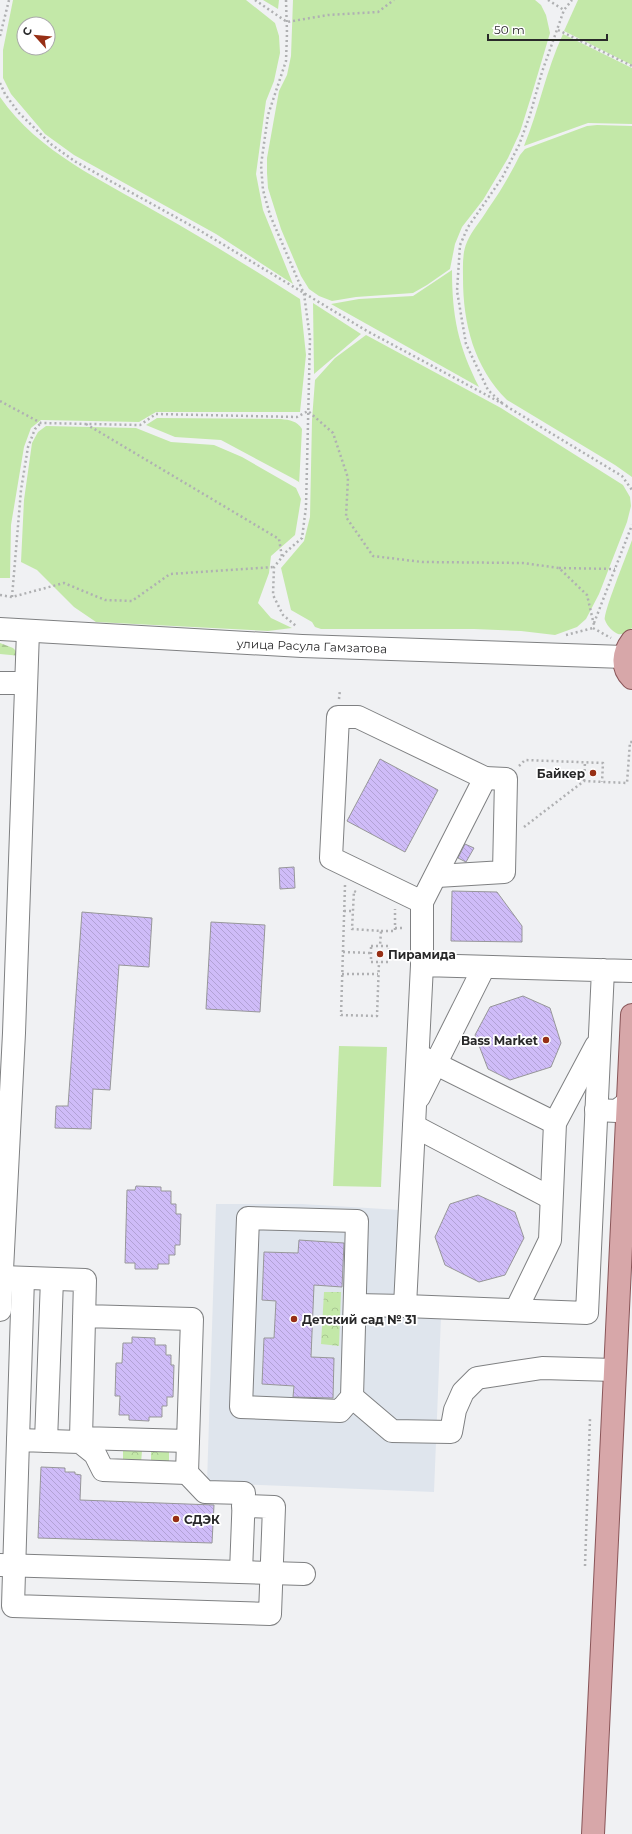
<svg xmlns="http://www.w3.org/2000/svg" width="632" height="1834" font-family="Montserrat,sans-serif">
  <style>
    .built { fill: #dfe5ed }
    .green { fill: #c3e8a8; fill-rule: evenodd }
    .forest { fill: url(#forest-firs) }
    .park { fill: url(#park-crowns) }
    .building { fill: url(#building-back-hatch); stroke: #979799 }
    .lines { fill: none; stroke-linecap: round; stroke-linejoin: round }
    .minor-casing { stroke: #7f8082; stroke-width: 24 }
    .major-casing { stroke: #895558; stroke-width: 24 }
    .path { stroke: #afb0b2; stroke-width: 2.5; stroke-dasharray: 2 3; stroke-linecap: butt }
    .minor { stroke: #fff; stroke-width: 22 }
    .major { stroke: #d7a7a9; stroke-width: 22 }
    .poi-dot { fill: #972f15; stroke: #fff; stroke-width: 1.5 }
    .labels { text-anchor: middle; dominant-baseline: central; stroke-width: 3.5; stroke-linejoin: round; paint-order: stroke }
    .street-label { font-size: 12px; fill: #29292a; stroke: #fff }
    .poi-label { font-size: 12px; font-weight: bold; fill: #29292a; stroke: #fff; text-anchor: start }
  </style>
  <defs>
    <pattern id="forest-firs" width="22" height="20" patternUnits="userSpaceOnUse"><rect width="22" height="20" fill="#c3e8a8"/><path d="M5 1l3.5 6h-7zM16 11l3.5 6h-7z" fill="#a8c791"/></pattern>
    <pattern id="park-crowns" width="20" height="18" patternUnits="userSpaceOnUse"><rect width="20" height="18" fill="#c3e8a8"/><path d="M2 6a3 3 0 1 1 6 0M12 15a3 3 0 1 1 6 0" fill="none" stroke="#a8c791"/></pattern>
    <pattern id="building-back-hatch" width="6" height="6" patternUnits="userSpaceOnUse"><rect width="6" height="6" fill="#cfbcf8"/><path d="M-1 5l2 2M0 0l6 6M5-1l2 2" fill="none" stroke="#b2a2d5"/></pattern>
  </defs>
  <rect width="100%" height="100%" fill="#f0f1f3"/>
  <polygon class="built" points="216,1204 302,1204 400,1210 395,1315 441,1317 434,1492 207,1483"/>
  <g class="green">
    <path d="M13 0H246L275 23 279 36 280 53 274 81 266 101 256 174 263 210 293 284 216 234 74 155 45 134 11 94 3 78V50ZM24 24H48V48H24Z"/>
    <polygon points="263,0 279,0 278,9"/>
    <polygon points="293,0 535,0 541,5 546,15 550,33 531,97 520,132 508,158 483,200 462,227 455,244 450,269 427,285 413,293 356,297 332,301 319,296 309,289 301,276 281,229 268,188 267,173 267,158 279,91 287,75 291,56"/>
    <polygon points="578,0 632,0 632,65 564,31"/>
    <path d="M563 34 632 68V124L588 123 524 146C539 110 546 70 563 34Z"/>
    <path d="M0 97C39 153 102 180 160 214 208 241 254 270 300 299L306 355 300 412H156L139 422 41 420 31 428 24 447 11 525 10 578H0Z"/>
    <path d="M597 125 632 126V477L615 465 507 400C474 367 463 324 463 278 463 267 462 253 467 242 472 230 481 221 488 209 500 192 511 173 520 155L525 149 587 126Z"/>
    <path d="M452 270C452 316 458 346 479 387L331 304 359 299 413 296Z"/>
    <polygon points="313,303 361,334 314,374"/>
    <polygon points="366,335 501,408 623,485 630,497 631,506 627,522 599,594 586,619 577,627 555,635 521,631 474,629 321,629 315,627 312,622 291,610 281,568 304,541 310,517 312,420 315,380 335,358"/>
    <path d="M157 418 281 419C290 420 297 421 302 429L299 485V482L294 479 221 440 175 437 146 425Z"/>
    <polygon points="46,426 136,428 171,442 214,445 242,457 296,488 301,499 295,535 271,556 269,573 258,603 271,618 292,628 268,631 96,622 74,607 37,570 21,562 24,500 32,443 38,432"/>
    <path d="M632 540V628C629 632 623 635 618 634 613 632 607 626 605 620 603 613 628 552 632 540Z"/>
    <polygon points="339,1046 387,1047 381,1187 333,1186"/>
  </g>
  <polygon class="forest" points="0,643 13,648 21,656 0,654"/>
  <g class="park">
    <polygon points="324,1292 341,1292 339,1346 321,1344"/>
    <polygon points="123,1450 142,1451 141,1463 123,1462"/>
    <polygon points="151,1451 169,1452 169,1464 151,1463"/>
  </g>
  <g class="building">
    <polygon points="380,759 438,790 405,852 347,821"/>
    <polygon points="465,844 474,848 466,862 458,858"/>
    <polygon points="294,867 295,888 280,889 279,868"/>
    <polygon points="452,891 497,892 522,926 522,942 451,941"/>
    <polygon points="82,912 152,918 149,967 119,965 110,1090 93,1089 91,1129 55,1128 56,1106 68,1106"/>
    <polygon points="211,922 265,925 260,1012 206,1009"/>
    <polygon points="523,996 550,1008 561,1043 551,1067 510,1080 488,1069 475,1035 490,1007"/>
    <polygon points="136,1186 161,1187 161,1191 171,1191 171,1204 176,1204 176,1214 181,1214 180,1245 175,1245 175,1255 169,1255 169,1264 158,1264 158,1269 135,1269 135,1263 125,1263 127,1190 135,1190"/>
    <polygon points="478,1195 515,1212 524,1238 505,1275 479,1282 445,1265 435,1237 450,1204"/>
    <polygon points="299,1240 344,1243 342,1287 314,1285 311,1357 334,1358 333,1398 293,1397 294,1386 262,1384 264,1338 274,1338 276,1301 262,1300 264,1252 298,1253"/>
    <polygon points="132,1337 155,1338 155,1345 166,1345 166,1355 171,1355 171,1365 174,1365 173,1397 167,1397 167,1406 162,1406 162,1417 149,1417 149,1421 129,1420 129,1415 119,1415 120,1396 115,1396 116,1363 122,1363 123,1343 132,1343"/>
    <polygon points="41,1467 65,1468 65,1472 75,1472 75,1474 81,1475 80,1500 214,1505 212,1543 38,1538"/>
  </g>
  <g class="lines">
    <g class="minor-casing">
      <g id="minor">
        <polyline points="0,629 302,646 624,657"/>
        <polyline points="0,683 26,683"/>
        <polyline points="437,876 504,872 506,779 485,778"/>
        <polyline points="422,965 422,902 331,858 338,717 358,717 485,778 422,902"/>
        <polyline points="603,970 587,1313 405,1306 422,965 632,971"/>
        <polyline points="422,1057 555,1123"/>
        <polyline points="419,1097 484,967"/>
        <polyline points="596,1110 617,1111 628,1102 632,1103"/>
        <polyline points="414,1126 551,1198"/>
        <polyline points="2,1277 85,1280 81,1438 188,1441 192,1319 84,1316"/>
        <polyline points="355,1305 405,1306"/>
        <polyline points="0,1310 14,1033 28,631"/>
        <polyline points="516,1310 550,1240 555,1123 596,1046"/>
        <polyline points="352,1397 340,1411 241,1407 248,1218 357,1221 352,1397 392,1431 451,1432 455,1410 463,1392 477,1378 542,1368 615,1370"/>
        <polyline points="18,1440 23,1278"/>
        <polyline points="46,1441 52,1279"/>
        <polyline points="188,1441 187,1473 205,1492 244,1493 241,1572"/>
        <polyline points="187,1473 103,1470 95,1454 80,1442 18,1440 13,1606 270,1614 274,1507 243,1506"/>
        <polyline points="0,1565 304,1574"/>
      </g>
    </g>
    <g class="major-casing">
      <g id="major">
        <path d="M632 641C623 653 621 667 632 678"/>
        <polyline points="593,1834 632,1015"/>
      </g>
    </g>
    <g class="path">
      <polyline points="255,0 287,22 328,15 378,12 394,0"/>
      <polyline points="286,0 287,33 286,61 268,115 261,165 263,190 270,215 304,294 310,338 306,507 302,538 287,551 274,567 273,595 283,615 296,626"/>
      <polyline points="548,0 564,10"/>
      <polyline points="558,30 632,66"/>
      <polyline points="0,36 9,0"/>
      <polyline points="0,83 5,94 19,113 52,145 76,162 199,230 367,331 507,406"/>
      <polyline points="0,401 41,423 140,425 156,414 297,417 308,411 333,433 348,478 346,517 373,556 422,562 523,563 559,568 587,595 594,625"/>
      <polyline points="502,403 488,390 466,344 457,291 460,245 468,227 502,178 519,145 530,115 542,72 564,10 572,0"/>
      <polyline points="506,406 622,476 632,490"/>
      <polyline points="86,424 279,539 282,557"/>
      <polyline points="559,568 615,569"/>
      <polyline points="0,595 12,597 64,583 105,600 132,601 170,574 274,567"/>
      <polyline points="12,597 21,490 28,447 35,429 41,423"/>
      <polyline points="594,623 632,525"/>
      <polyline points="593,628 611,638"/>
      <polyline points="566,635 593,628"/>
      <polyline points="339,699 340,690"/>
      <polyline points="519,766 525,760 603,763 602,782"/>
      <polyline points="584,781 585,762"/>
      <polyline points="524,827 584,781 627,783 630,742 632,742"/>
      <polyline points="345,885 341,1015 377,1016 379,962"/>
      <polyline points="356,892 354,891 352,929 381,931 380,946"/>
      <polyline points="344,911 353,911"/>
      <polyline points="395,928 405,928"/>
      <polyline points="381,931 395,931 395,909"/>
      <rect x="371" y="946" width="18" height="16"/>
      <polyline points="343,952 371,953"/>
      <polyline points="389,954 404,955"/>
      <polyline points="342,974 378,974"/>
      <polyline points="585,1566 590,1419"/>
    </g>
    <use href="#minor" class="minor"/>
    <use href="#major" class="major"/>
  </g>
  <g class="poi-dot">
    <circle cx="593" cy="773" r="4"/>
    <circle cx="380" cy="954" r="4"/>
    <circle cx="546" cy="1040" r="4"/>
    <circle cx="294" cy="1319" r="4"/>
    <circle cx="176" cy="1519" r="4"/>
  </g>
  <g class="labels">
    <g class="street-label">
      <text transform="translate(312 646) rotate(2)">улица Расула Гамзатова</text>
    </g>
    <g class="poi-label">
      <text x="585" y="773" text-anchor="end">Байкер</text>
      <text x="388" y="954">Пирамида</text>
      <text x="538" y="1040" text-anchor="end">Bass Market</text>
      <text x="302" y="1319">Детский сад № 31</text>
      <text x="184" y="1519">СДЭК</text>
    </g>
  </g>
  <g transform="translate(36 36) rotate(297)"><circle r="19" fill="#ffffff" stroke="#a9a9aa"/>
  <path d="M0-3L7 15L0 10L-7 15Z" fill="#972f15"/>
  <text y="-6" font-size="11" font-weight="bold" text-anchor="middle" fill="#29292a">С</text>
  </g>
  <path d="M488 34v6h119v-6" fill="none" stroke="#29292a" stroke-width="2"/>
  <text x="494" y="34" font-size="12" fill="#29292a" stroke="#ffffff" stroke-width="3" paint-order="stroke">50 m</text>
</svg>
